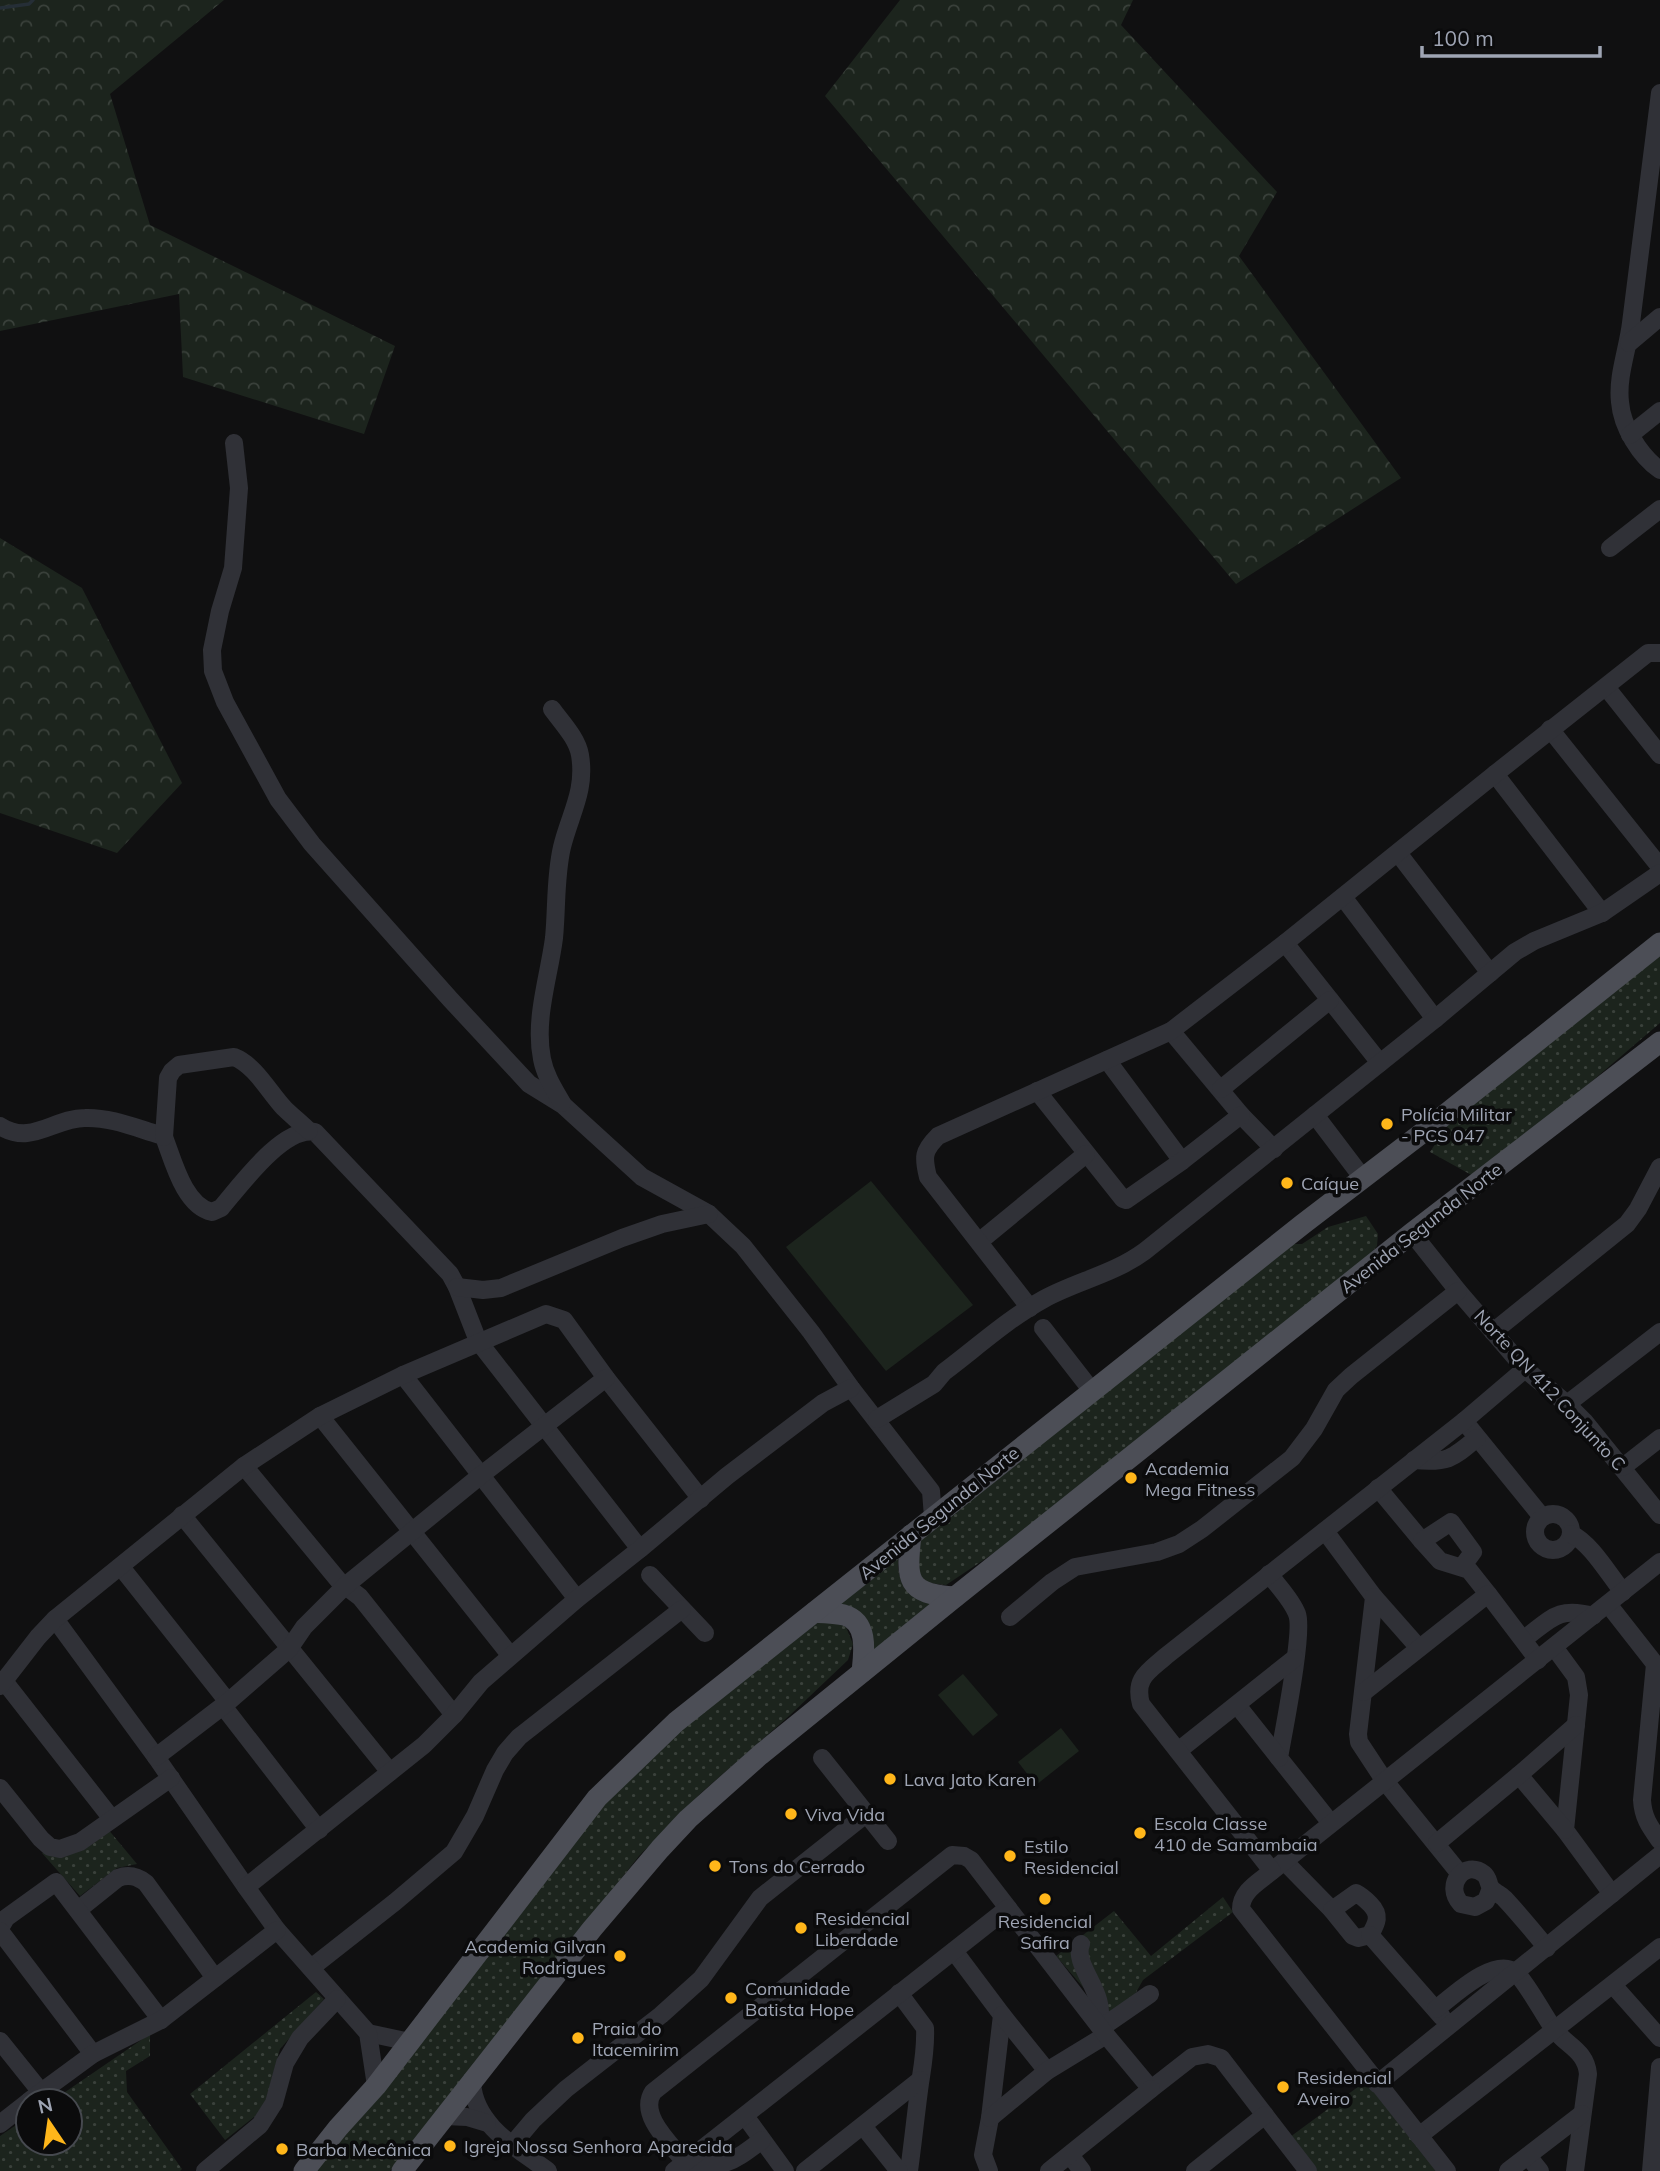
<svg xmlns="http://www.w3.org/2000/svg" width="1660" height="2171" font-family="Mulish,sans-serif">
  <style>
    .grass { fill: url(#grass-dots) }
    .forest { fill: url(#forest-crowns) }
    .garden { fill: #1c241d }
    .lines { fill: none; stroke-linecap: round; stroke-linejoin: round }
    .stream { stroke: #252e36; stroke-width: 3.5 }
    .minor { stroke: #303137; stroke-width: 18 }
    .major { stroke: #4c4e56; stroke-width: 21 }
    .poi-dot { fill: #ffb61a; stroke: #0b0b0c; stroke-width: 2.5 }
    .labels { text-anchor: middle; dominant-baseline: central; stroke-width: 7; stroke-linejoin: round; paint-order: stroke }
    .poi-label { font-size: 18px; fill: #9fa5b4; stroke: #0b0b0c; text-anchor: start }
    .street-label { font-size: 18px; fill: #9fa5b4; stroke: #0b0b0c }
  </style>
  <defs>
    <pattern id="grass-dots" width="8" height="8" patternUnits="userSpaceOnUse" patternTransform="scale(1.75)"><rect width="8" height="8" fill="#1c241d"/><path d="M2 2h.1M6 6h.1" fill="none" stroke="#3a413b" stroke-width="1.8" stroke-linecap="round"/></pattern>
    <pattern id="forest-crowns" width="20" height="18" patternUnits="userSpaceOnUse" patternTransform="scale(1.75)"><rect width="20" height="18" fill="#1c241d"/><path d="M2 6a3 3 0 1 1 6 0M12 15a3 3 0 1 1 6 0" fill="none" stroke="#3a413b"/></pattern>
  </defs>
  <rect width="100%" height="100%" fill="#101011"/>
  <g class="grass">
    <polygon points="1660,953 1660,1023 1529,1135 1475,1177 1430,1152 1455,1113"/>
    <polygon points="1366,1216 1378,1234 1377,1246 1369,1255 1000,1549 946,1585 929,1583 915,1574 915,1538 1284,1244 1302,1244 1328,1227"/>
    <path d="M899 1552C894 1586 908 1587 934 1603L873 1653 833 1606Z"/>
    <polygon points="831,1620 846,1627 853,1644 848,1660 789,1716 701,1793 639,1856 390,2171 315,2171 600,1800 680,1724 817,1623"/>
    <polygon points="107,1828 137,1864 117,1868 80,1896 42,1853"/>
    <polygon points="1223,1897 1233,1912 1143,1980 1130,2003 1108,2016 1056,1956 1114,1911 1151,1956"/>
    <polygon points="316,1992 324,1999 280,2049 263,2110 225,2140 190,2094"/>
    <polygon points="150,2034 150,2056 126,2071 127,2092 182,2169 180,2171 0,2171 0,2136 28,2117 28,2143 70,2143 70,2101 52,2101"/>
    <polygon points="1370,2078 1445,2171 1317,2171 1290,2137"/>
  </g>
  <g class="forest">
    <polygon points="0,0 224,0 110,94 150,225 395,346 364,434 183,377 179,294 0,331"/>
    <polygon points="900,0 1133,0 1121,25 1277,192 1239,256 1401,478 1236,584 825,96"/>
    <polygon points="0,538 82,588 182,783 117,853 0,813"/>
  </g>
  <g class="garden">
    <polygon points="871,1181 973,1305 886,1371 786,1247"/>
    <polygon points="963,1674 998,1715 973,1736 938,1695"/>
    <polygon points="1061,1728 1079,1751 1036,1785 1018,1762"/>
  </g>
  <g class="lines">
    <polyline class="stream" points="0,8 29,4 33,0"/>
    <g class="minor">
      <path d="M1660 93C1650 170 1641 246 1631 323 1628 349 1617 376 1620 402 1622 427 1640 456 1660 470"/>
      <polyline points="1629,343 1660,317"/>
      <polyline points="1630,435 1660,411"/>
      <polyline points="234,443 239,488 233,568 220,611 212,650 213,671 225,702 278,799 312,844 450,999 529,1084 563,1105 642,1177 709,1214 743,1246 811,1332 851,1388 931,1491 933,1517"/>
      <polyline points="1610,548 1660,509"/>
      <polyline points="1606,687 1660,755"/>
      <path d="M552 709C562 723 577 738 580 755 586 791 570 814 562 847 555 877 557 907 554 938 549 977 534 1019 542 1059 545 1075 554 1089 562 1103"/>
      <polyline points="1550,729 1660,867"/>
      <polyline points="1495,774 1602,913"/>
      <polyline points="1398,853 1490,973"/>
      <polyline points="1343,897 1435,1019"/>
      <polyline points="1285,943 1380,1063"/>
      <polyline points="1171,1031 1241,1115 1274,1149"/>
      <polyline points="1107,1060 1182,1161"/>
      <polyline points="1221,1089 1330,1000"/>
      <polyline points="1037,1091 1123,1199 1126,1200 1182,1161 1241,1115"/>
      <polyline points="1315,1115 1362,1177"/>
      <path d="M0 1126C31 1146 54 1118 85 1118 110 1117 136 1128 160 1135L164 1137C173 1160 184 1206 212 1212L221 1208C240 1186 283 1126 315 1132L450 1274 457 1287 478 1341 640 1549"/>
      <path d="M164 1137 168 1078 172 1071 179 1065 234 1057C255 1065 269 1092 284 1108 292 1116 301 1123 309 1131"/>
      <polyline points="1412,1233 1458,1291 1525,1369 1567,1404 1584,1421 1660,1515"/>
      <polyline points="980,1241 1086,1154"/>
      <polyline points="457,1287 483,1290 501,1288 622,1238 662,1224 709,1214"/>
      <path d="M1030 1308 928 1177C923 1157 923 1151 938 1136L1171 1031 1285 943 1495 774 1648 653H1660"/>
      <polyline points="1043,1328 1092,1391"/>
      <polyline points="1493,1332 1627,1224 1638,1209 1660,1167"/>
      <polyline points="403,1375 577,1599"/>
      <polyline points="1567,1404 1660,1332"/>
      <polyline points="320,1416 510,1655"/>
      <path d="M877 1419 934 1384 944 1372C976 1348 1009 1318 1044 1299 1077 1281 1114 1274 1145 1251L1435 1019 1515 952 1534 941 1602 913 1660 873"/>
      <polyline points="1464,1421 1542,1517"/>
      <path d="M1414 1460C1448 1463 1452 1459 1477 1438"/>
      <polyline points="244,1466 339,1581 360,1597 454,1715"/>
      <polyline points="1623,1467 1660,1438"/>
      <polyline points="1378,1488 1422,1541"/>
      <circle cx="1553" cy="1532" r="18"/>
      <polyline points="182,1515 390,1772"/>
      <polyline points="1325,1531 1374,1597 1358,1734 1359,1742 1384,1780 1460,1874"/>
      <path d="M1571 1534C1591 1543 1609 1575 1623 1592"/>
      <polyline points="121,1567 228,1702"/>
      <polyline points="1462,1567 1473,1552 1451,1522 1422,1541 1440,1561 1469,1570 1488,1594"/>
      <path d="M1269 1574C1278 1586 1292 1600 1297 1614 1304 1631 1283 1734 1279 1758L1330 1822"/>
      <polyline points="650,1575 705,1633"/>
      <polyline points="1374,1597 1419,1648"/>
      <path d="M1608 1604 1655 1664 1642 1800C1643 1818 1650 1827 1660 1841"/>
      <polyline points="1010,1617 1052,1582 1075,1567 1157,1552 1179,1544 1202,1529 1292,1458 1314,1429 1336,1390 1351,1376 1458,1291"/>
      <polyline points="55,1619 156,1757 246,1887"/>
      <path d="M1524 1639C1551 1619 1558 1606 1593 1616"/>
      <polyline points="1554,1647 1576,1677 1579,1695 1565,1830 1612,1894"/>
      <polyline points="4,1681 112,1819"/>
      <polyline points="0,1686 38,1637 55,1619 244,1466 320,1416 403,1375 546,1314 564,1320 606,1378 701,1499"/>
      <polyline points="1364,1692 1488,1594 1538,1660"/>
      <polyline points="1237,1705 1279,1758"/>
      <polyline points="223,1706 319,1830"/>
      <polyline points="1178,1751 1295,1658"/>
      <polyline points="156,1757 228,1702 289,1649 304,1627 345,1586 480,1476 606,1378"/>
      <polyline points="822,1758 888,1841"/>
      <polyline points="1519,1775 1565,1830"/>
      <polyline points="0,1788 41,1839 50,1847 60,1849 80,1842 171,1778"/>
      <polyline points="1437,1843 1519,1775 1576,1725"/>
      <polyline points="1284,1861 1332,1910"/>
      <polyline points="1272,1871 1660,1562"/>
      <path d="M1491 1888 1486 1901 1475 1907 1461 1904C1443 1885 1465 1859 1484 1874 1489 1878 1488 1884 1491 1888 1494 1892 1501 1895 1504 1898 1519 1914 1533 1931 1547 1948"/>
      <path d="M1356 1893C1362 1896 1365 1899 1370 1904 1381 1915 1377 1923 1370 1935L1358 1938 1353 1936 1332 1910Z"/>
      <path d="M78 1910 118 1878C129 1874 137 1876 146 1883L215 1978"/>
      <polyline points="0,1928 6,1918 56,1882 161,2020"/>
      <polyline points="0,1931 93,2054"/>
      <polyline points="1370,1935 1442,2017"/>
      <path d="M1081 1944C1072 1966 1109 1994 1098 2024"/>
      <polyline points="954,1951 1002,2015 990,2118 983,2155 989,2171"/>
      <polyline points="311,1968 395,1902 454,1852 475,1816 495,1770 505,1753 519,1737 682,1609"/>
      <polyline points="1613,1985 1660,2038"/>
      <path d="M899 1993 925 2028C926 2048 923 2064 920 2083 916 2112 913 2142 909 2171"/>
      <path d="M1436 2009C1452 1997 1495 1955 1516 1973 1527 1983 1543 2014 1553 2028 1566 2046 1586 2050 1588 2074L1575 2171"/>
      <polyline points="1002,2015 1047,2071"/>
      <polyline points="1101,2028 1150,1994"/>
      <polyline points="368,2033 410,2042"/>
      <polyline points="0,2041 41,2092"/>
      <path d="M472 2083C475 2126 517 2148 548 2171"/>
      <polyline points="1377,2084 1660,1855"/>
      <polyline points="376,2086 368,2033 277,1930 246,1887 424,1745 454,1715 481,1682 577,1599 640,1549 727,1476 823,1403 851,1388"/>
      <polyline points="29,2101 93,2054 161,2020 277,1930"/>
      <polyline points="445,2116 467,2117 487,2123"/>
      <polyline points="745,2116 785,2171"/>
      <polyline points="990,2118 1047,2071 1106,2035"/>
      <polyline points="0,2124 28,2102"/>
      <polyline points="863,2126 899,2171"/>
      <polyline points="1419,2136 1660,1947"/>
      <path d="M762 2140C731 2163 725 2169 685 2162 671 2144 638 2115 653 2092L952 1855 964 1856 971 1860 1008 1908"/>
      <polyline points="512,2145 533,2120 566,2089 661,2015 701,1979 760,1898 866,1814"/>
      <polyline points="1070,2155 1082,2171"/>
      <polyline points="1528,2156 1540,2171"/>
      <polyline points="205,2171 260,2125 274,2103 285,2063 300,2038 337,1999"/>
      <polyline points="674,2171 1008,1908 1106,2035 1151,2089 1192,2057 1208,2054 1221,2058 1308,2171"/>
      <polyline points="805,2171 920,2080"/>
      <polyline points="1049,2171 1151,2089"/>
      <polyline points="1195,2171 1265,2115"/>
      <path d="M1447 2171 1241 1909C1241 1891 1259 1882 1272 1871L1141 1704C1134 1678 1148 1672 1166 1656L1464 1421 1525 1369"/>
      <polyline points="1508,2171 1582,2114"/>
      <polyline points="1651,2171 1660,2067"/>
    </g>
    <g class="major">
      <path d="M911 1535C906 1580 906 1594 955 1597"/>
      <path d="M815 1612C824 1613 835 1613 844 1615 869 1622 864 1653 862 1672"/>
      <polyline points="304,2171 338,2128 376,2086 597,1798 676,1722 1303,1224 1422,1133 1660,943"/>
      <polyline points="402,2171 592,1929 660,1849 688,1819 760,1755 955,1597 1412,1233 1660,1042"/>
    </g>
  </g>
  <g class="poi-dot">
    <circle cx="1387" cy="1124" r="7"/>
    <circle cx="1287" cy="1183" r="7"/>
    <circle cx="1131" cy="1478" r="7"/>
    <circle cx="890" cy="1779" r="7"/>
    <circle cx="791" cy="1814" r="7"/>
    <circle cx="1140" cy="1833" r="7"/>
    <circle cx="1010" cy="1856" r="7"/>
    <circle cx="715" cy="1866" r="7"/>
    <circle cx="1045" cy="1899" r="7"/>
    <circle cx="801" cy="1928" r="7"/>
    <circle cx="620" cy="1956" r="7"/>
    <circle cx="731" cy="1998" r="7"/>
    <circle cx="578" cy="2038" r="7"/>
    <circle cx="1283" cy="2087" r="7"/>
    <circle cx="450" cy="2146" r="7"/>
    <circle cx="282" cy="2149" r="7"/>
  </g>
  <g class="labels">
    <g class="poi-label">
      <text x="1401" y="1114">Polícia Militar<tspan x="1401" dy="21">- PCS 047</tspan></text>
      <text x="1301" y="1183">Caíque</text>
      <text x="1145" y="1468">Academia<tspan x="1145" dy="21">Mega Fitness</tspan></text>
      <text x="904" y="1779">Lava Jato Karen</text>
      <text x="805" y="1814">Viva Vida</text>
      <text x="1154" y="1823">Escola Classe<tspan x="1154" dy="21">410 de Samambaia</tspan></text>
      <text x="1024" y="1846">Estilo<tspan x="1024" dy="21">Residencial</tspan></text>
      <text x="729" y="1866">Tons do Cerrado</text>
      <text x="815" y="1918">Residencial<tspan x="815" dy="21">Liberdade</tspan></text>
      <text x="1045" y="1921" text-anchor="middle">Residencial<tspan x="1045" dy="21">Safira</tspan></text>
      <text x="606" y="1946" text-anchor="end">Academia Gilvan<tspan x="606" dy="21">Rodrigues</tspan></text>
      <text x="745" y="1988">Comunidade<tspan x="745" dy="21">Batista Hope</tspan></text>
      <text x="592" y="2028">Praia do<tspan x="592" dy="21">Itacemirim</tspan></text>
      <text x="1297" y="2077">Residencial<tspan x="1297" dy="21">Aveiro</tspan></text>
      <text x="464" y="2146">Igreja Nossa Senhora Aparecida</text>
      <text x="296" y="2149">Barba Mecânica</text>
    </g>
    <g class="street-label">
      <text transform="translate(1421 1228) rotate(-38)">Avenida Segunda Norte</text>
      <text transform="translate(1550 1390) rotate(47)">Norte QN 412 Conjunto C</text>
      <text transform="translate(939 1513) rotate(-39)">Avenida Segunda Norte</text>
    </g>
  </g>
  <g transform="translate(49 2122) rotate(347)"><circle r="33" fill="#0b0b0c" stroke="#46494f" stroke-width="2"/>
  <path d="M0-5L12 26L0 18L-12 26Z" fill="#ffb61a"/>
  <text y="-10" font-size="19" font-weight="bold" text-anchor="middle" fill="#9fa5b4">N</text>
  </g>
  <path d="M1422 46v10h178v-10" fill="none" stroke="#9fa5b4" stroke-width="3.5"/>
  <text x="1432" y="46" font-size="21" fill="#9fa5b4" stroke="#0b0b0c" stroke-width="5" paint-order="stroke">100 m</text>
</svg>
